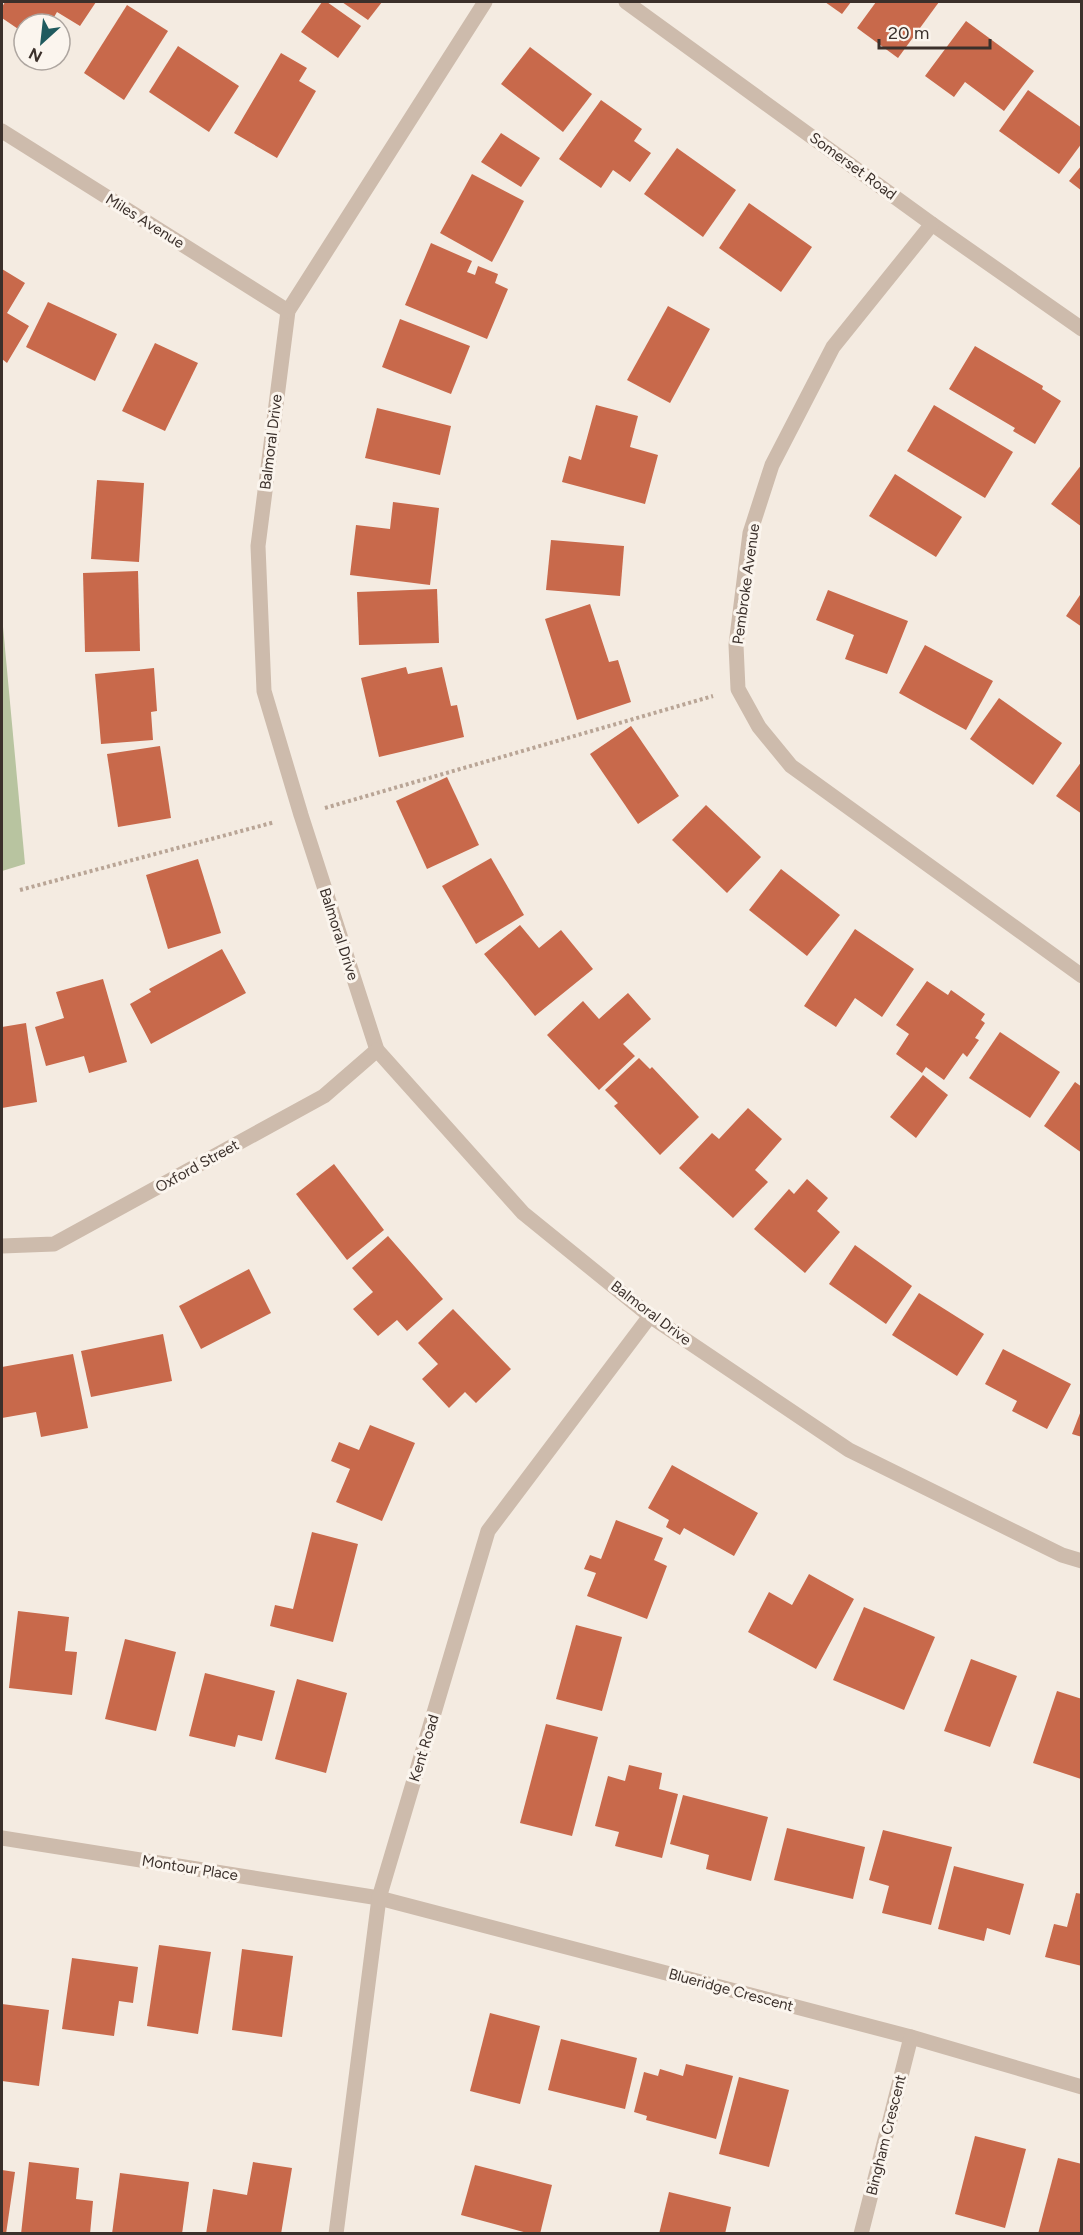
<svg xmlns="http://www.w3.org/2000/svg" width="1083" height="2235" font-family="Figtree,sans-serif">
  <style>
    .green { fill: #b8c4a0 }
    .building { fill: #c8694b }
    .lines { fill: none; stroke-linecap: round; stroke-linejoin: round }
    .path { stroke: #b9a596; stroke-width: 4; stroke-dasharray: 3 3; stroke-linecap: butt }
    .minor { stroke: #cdbbac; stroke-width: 15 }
    .labels { text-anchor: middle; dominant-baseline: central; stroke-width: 6; stroke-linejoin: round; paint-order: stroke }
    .street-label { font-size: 15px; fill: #3b302b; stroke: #fbf5ee }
  </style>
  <rect width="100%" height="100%" fill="#f4ebe1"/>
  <polygon class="green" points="2,616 25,864 2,871"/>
  <g class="building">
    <polygon points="5,2 96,2 80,26 57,12 50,24 24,24 24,33 2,18 2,7"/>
    <polygon points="322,2 327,2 361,26 338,58 301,32"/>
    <polygon points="342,2 382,2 368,20"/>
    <polygon points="825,2 851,2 842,14"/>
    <polygon points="876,2 939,2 898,58 857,28"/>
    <polygon points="127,5 168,31 124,100 84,73"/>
    <polygon points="966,21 1034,71 1004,111 965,82 954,97 925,76"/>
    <polygon points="178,46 239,86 209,132 149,92"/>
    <polygon points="530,47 592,94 563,132 501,84"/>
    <polygon points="281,53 307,68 299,81 316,91 277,158 234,133"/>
    <polygon points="1028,90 1082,128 1082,143 1059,174 999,131"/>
    <polygon points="601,100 642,129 634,141 651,153 630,182 613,170 601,188 559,159"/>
    <polygon points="501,133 540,158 521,187 481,162"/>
    <polygon points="677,148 736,190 703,237 644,194"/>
    <polygon points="1082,165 1082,191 1069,181"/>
    <polygon points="472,174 524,201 492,262 440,233"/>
    <polygon points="749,203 812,247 781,292 719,248"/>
    <polygon points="431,243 472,261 467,272 475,275 478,266 498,274 495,283 508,289 487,339 405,305"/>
    <polygon points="2,269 25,283 7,313 29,326 7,363 2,359"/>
    <polygon points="48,302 117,334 95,381 26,347"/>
    <polygon points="668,306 710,329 670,403 627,380"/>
    <polygon points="400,319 470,346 451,394 382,367"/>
    <polygon points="155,343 198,363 165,431 122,411"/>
    <polygon points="975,346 1043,386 1042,389 1061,401 1035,444 1013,431 1015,428 949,389"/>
    <polygon points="596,405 638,416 630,447 658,455 645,504 562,482 569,456 581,460"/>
    <polygon points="934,405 1013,452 985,498 907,451"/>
    <polygon points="377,408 451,426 440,475 365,458"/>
    <polygon points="1082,464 1082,527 1051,504"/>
    <polygon points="895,474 962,517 936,557 869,516"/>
    <polygon points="97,480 144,483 139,562 91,559"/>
    <polygon points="393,502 439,508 430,585 350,575 356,525 390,529"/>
    <polygon points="551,540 624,546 620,596 546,590"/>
    <polygon points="138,571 140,651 85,652 83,573"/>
    <polygon points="437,589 439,643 359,645 357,592"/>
    <polygon points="828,590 908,621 887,674 845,659 854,635 816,620"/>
    <polygon points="1082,592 1082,627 1066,616"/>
    <polygon points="590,604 609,662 618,660 631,702 577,720 545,619"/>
    <polygon points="925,645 993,681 966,730 899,693"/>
    <polygon points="406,667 408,674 442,667 451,706 457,705 464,737 379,757 361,678"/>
    <polygon points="154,668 157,711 151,712 153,740 101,744 95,674"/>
    <polygon points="999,698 1062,743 1033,785 970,739"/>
    <polygon points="631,726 679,796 638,824 590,754"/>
    <polygon points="160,746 171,818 118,827 107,754"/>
    <polygon points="1082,761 1082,814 1056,796"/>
    <polygon points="447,777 479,845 427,869 396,801"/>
    <polygon points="706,805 761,857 727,893 672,840"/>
    <polygon points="491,858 524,915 476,944 442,886"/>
    <polygon points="198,859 221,933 168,949 146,875"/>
    <polygon points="781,869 840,915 807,956 749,910"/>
    <polygon points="520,925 539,948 561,930 593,969 535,1016 484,954"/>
    <polygon points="855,929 914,969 882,1017 855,998 836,1027 804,1006"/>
    <polygon points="222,949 246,993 151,1044 130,1004 151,992 149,989"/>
    <polygon points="103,979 127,1062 89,1073 84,1056 46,1066 35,1027 64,1018 56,992"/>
    <polygon points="927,981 948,995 951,990 985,1014 981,1020 985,1023 975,1038 979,1040 967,1057 963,1053 944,1080 926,1067 922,1073 896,1054 909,1034 896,1025"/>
    <polygon points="628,993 651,1019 623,1044 635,1056 599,1090 547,1035 583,1001 599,1019"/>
    <polygon points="26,1023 37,1102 2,1108 2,1027"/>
    <polygon points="1000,1032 1060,1072 1030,1118 969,1078"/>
    <polygon points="639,1058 650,1069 652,1067 699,1117 660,1155 614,1106 618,1103 605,1090"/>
    <polygon points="923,1075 948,1095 916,1138 890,1117"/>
    <polygon points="1075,1082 1082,1087 1082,1153 1044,1126"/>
    <polygon points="748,1108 782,1139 755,1170 768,1182 733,1218 679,1168 712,1133 719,1139"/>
    <polygon points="334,1164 384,1230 347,1260 296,1194"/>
    <polygon points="807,1179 828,1198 817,1211 840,1232 805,1273 754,1229 789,1189 794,1194"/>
    <polygon points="388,1236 443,1299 407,1331 397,1320 378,1336 353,1309 373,1292 352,1268"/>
    <polygon points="855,1245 912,1286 886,1324 829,1284"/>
    <polygon points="249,1269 271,1313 201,1349 179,1306"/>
    <polygon points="919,1293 984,1334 957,1376 892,1335"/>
    <polygon points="453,1309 511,1369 476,1403 465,1392 449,1408 422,1379 438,1364 418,1343"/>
    <polygon points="163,1334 172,1381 91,1397 81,1351"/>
    <polygon points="1003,1349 1071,1384 1047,1429 1012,1411 1017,1401 985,1384"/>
    <polygon points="73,1354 88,1428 41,1437 36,1412 2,1418 2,1367"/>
    <polygon points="1082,1408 1082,1437 1072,1434"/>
    <polygon points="370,1425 415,1443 382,1521 336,1502 350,1469 331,1461 339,1442 359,1450"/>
    <polygon points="672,1465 758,1513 734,1556 684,1528 680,1535 666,1527 669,1520 648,1508"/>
    <polygon points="616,1520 663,1538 654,1560 667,1566 647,1619 587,1596 596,1573 584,1569 590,1555 601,1559"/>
    <polygon points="312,1532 358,1544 333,1642 270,1626 275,1605 293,1609"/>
    <polygon points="809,1574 854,1599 816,1669 748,1632 769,1592 792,1605"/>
    <polygon points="864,1607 935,1637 904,1710 833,1680"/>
    <polygon points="18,1611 69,1617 65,1651 77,1652 72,1695 9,1688"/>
    <polygon points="576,1625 622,1637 602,1711 556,1699"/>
    <polygon points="125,1639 176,1652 156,1731 105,1719"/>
    <polygon points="971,1659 1017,1676 990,1747 944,1731"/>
    <polygon points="205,1673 275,1691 262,1741 238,1735 235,1747 189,1736"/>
    <polygon points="297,1679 347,1693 326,1773 275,1759"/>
    <polygon points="1057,1691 1082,1699 1081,1779 1033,1763"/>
    <polygon points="546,1724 598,1737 572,1836 520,1823"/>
    <polygon points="629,1765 662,1773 659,1789 678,1794 662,1858 615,1846 619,1832 595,1826 608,1776 625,1781"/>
    <polygon points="683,1795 768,1817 751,1881 706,1869 709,1855 670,1844"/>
    <polygon points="787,1828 865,1847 853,1899 774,1880"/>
    <polygon points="883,1830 952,1847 931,1925 882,1913 889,1886 869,1880"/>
    <polygon points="954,1866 1024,1884 1010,1935 987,1928 984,1941 938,1929"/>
    <polygon points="1076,1893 1082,1894 1082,1966 1045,1957 1054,1924 1067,1927"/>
    <polygon points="159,1945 211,1952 198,2034 147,2026"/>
    <polygon points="242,1949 293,1956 282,2037 232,2030"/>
    <polygon points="72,1958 138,1967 133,2003 119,2001 114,2036 62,2029"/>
    <polygon points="2,2004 49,2010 39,2086 2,2081"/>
    <polygon points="490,2013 540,2026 520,2104 470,2091"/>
    <polygon points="561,2039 637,2058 625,2109 548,2090"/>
    <polygon points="686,2064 733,2076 716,2139 646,2120 647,2116 634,2112 644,2072 658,2076 660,2069 683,2076"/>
    <polygon points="739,2077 789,2090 769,2167 719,2154"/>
    <polygon points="975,2136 1026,2149 1005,2228 955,2214"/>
    <polygon points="1058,2158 1082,2164 1082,2234 1038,2234"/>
    <polygon points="29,2162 79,2168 76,2199 93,2201 90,2234 21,2234"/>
    <polygon points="253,2162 292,2168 281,2234 206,2234 213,2189 247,2195"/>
    <polygon points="475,2165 552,2185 540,2234 531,2234 461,2215"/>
    <polygon points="2,2170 15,2172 6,2234 2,2234"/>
    <polygon points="120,2173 189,2182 182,2234 112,2234"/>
    <polygon points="669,2192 731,2207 725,2234 659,2234"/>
  </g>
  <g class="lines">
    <g class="path">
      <polyline points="325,808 713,696"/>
      <polyline points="20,890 275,822"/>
    </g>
    <g class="minor">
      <polyline points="485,2 288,311 258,546 264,691 301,815 377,1050 523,1213 650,1316 849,1450 1062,1555 1082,1561"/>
      <polyline points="626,2 932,224 1082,329"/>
      <polyline points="2,131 288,311"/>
      <polyline points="932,224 833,347 772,465 750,533 736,645 738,689 759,727 791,766 1082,976"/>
      <polyline points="2,1246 54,1244 324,1096 377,1050"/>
      <polyline points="2,1838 379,1898 911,2037 1082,2087"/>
      <polyline points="336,2234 379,1898 488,1531 650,1316"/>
      <polyline points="861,2234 911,2037"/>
    </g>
  </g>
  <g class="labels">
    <g class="street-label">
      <text transform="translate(853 166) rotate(36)">Somerset Road</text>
      <text transform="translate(145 221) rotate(32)">Miles Avenue</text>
      <text transform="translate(271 442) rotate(-83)">Balmoral Drive</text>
      <text transform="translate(746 584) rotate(-82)">Pembroke Avenue</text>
      <text transform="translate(339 934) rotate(72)">Balmoral Drive</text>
      <text transform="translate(197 1166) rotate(-29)">Oxford Street</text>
      <text transform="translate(651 1313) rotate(37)">Balmoral Drive</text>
      <text transform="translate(424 1748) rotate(-73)">Kent Road</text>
      <text transform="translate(190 1868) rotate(9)">Montour Place</text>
      <text transform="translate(731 1990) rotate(15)">Blueridge Crescent</text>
      <text transform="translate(886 2135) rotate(-76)">Bingham Crescent</text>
    </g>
  </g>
  <rect width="1083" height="2235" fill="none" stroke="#3b302b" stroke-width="6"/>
  <g transform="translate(42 42) rotate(207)"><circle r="28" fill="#fbf5ee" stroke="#aea6a0" stroke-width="1.5"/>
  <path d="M0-4.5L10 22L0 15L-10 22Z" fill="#1f5a5e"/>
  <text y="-9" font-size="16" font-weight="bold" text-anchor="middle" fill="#3b302b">N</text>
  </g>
  <path d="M879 39v9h111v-9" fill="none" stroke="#3b302b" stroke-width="3"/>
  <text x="888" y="39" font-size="18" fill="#3b302b" stroke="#fbf5ee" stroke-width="4.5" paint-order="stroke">20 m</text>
</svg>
